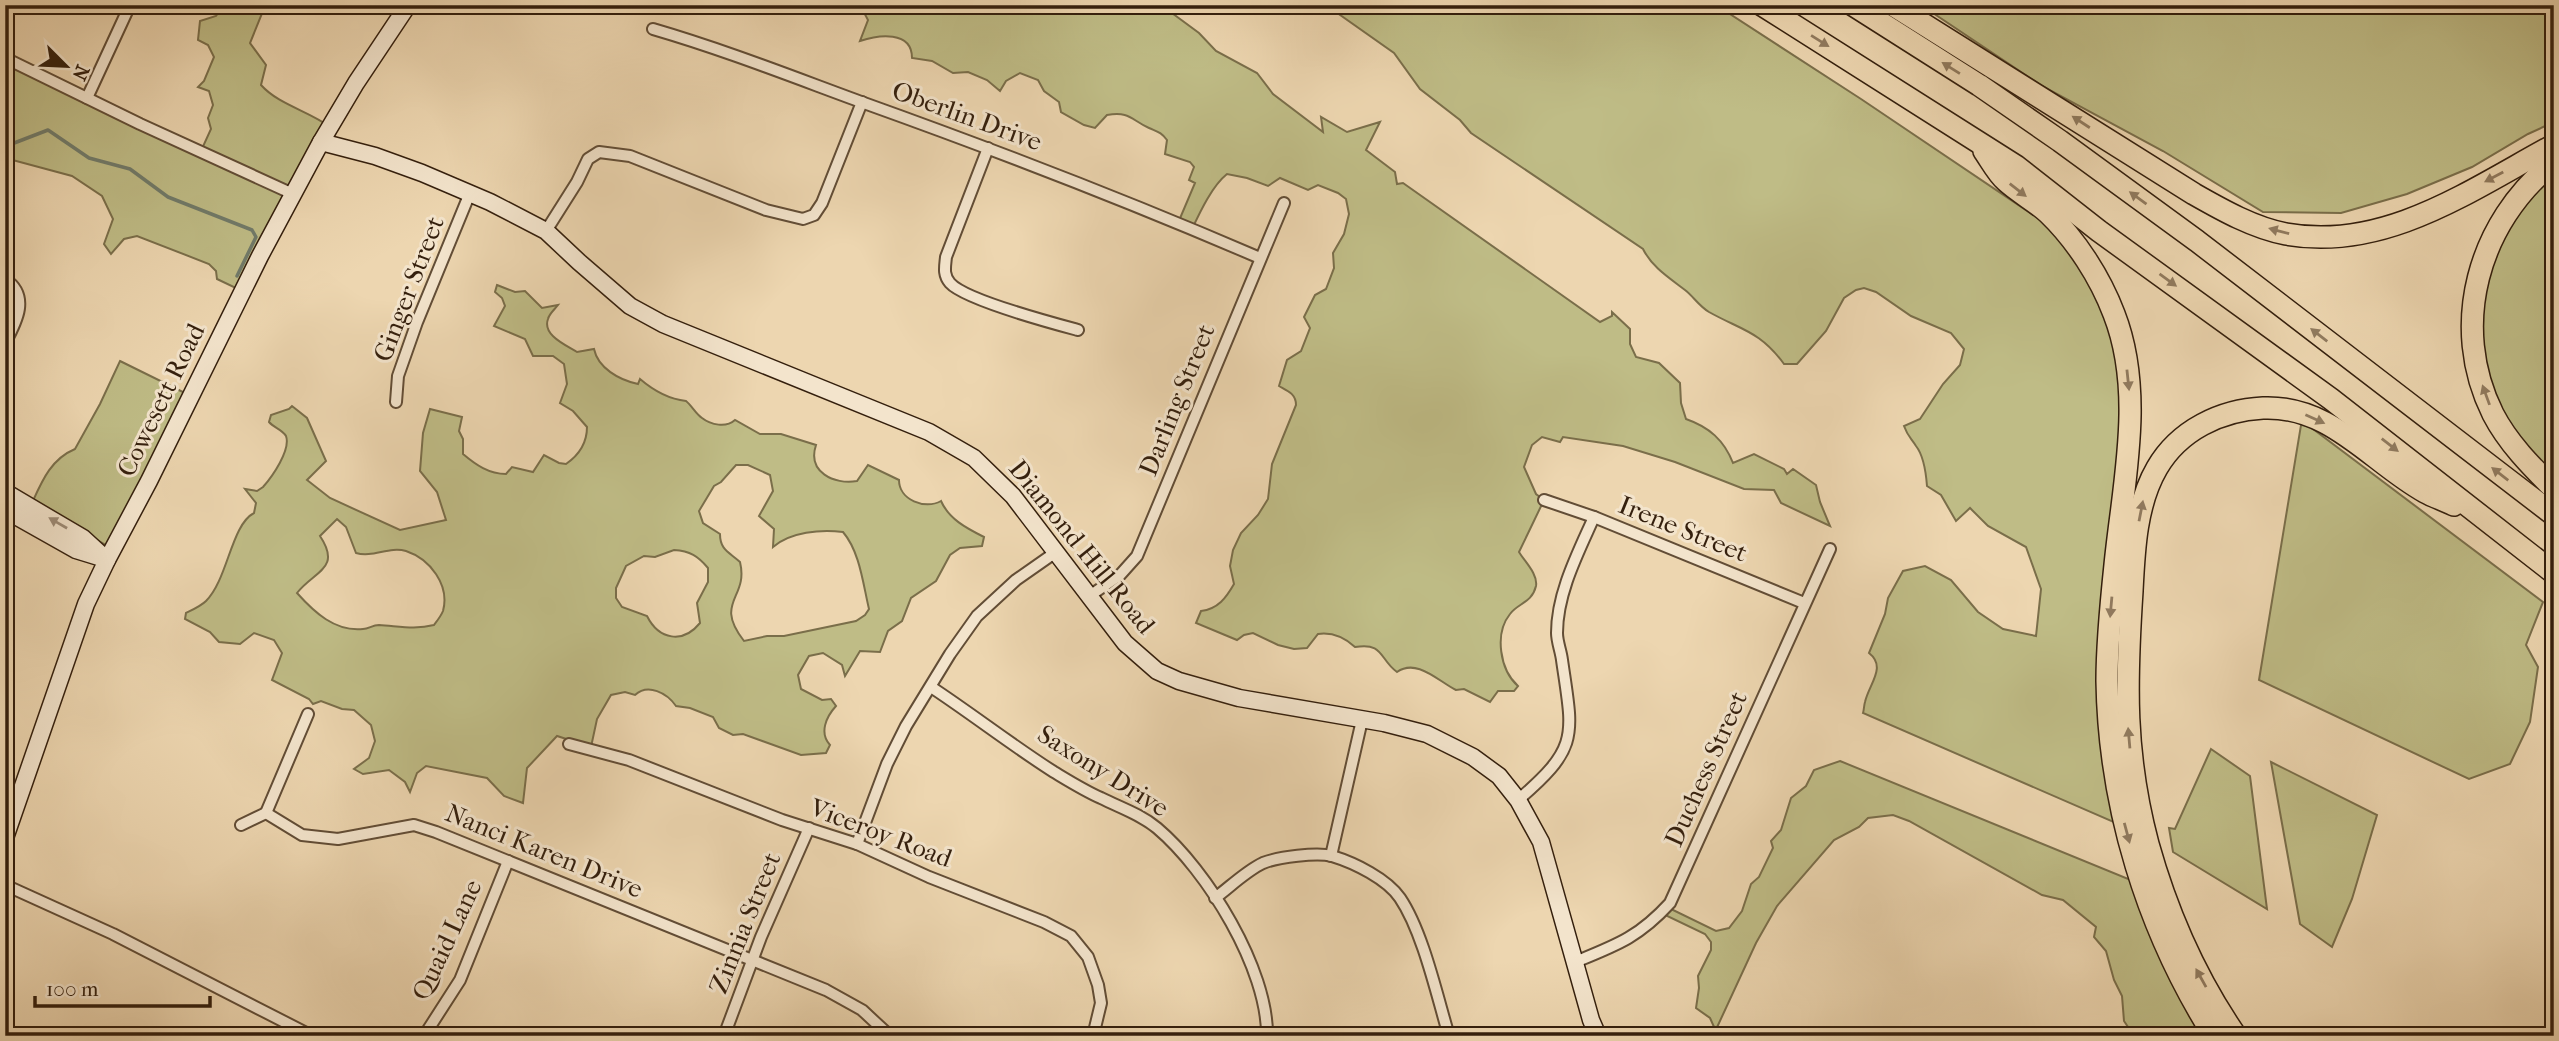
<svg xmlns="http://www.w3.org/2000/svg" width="2559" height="1041" font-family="'IM FELL French Canon',serif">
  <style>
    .green { fill: #bfbc86; stroke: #7a6e4a; stroke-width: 2; fill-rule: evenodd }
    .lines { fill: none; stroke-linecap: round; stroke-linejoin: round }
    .stream { stroke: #717b6a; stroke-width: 3.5 }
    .street-casing { stroke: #624d36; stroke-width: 14 }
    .secondary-casing { stroke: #341f0d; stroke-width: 19 }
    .highway-casing { stroke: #341f0d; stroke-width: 24 }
    .street { stroke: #f3e4cc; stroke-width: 10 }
    .secondary { stroke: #f3e4cc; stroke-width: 16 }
    .highway { stroke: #edd6b0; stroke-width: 21 }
    .oneway { fill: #907a5e }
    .oneway2 { fill: #9d8b76 }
    .labels { text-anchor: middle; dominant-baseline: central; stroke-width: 6; stroke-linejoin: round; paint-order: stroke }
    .street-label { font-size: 26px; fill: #341f0d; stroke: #f3e4cc }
  </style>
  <rect width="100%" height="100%" fill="#edd6b0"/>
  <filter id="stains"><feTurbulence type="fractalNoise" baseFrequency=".00286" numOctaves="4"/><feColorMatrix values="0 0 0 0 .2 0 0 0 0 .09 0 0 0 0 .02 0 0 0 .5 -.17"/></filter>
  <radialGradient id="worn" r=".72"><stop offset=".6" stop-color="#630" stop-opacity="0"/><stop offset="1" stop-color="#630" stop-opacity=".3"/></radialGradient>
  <g class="green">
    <path d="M224 5H258L263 11 250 43 266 65 261 85C279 105 309 111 330 127L242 291 217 279 216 271 209 264 137 236 124 239 111 254 104 244 113 219 102 196 72 176 5 158V58L201 151 211 129 208 118 213 105 209 91 198 87 204 81 214 57 208 45 198 40 200 21 216 16Z"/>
    <path d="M860 5H1161L1199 33 1216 51 1257 73 1273 94 1323 132 1321 117 1347 132 1380 122 1366 150 1395 172 1397 184 1403 183 1600 322 1612 316V312L1630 329V344L1636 357 1659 363 1680 383 1681 403 1686 419C1709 427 1724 440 1733 463L1754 454 1784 469 1787 474 1793 469 1816 485 1820 502 1830 526 1781 503 1774 490 1744 489 1675 462 1623 446 1563 437 1560 442 1542 437 1532 445 1524 467 1536 494 1544 500 1519 552C1525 562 1538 574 1536 586 1532 603 1518 603 1510 614 1494 634 1500 670 1518 686L1514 691H1498L1490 702 1464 689 1456 690C1438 681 1417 658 1397 672 1379 659 1384 642 1355 647 1344 637 1332 632 1318 634L1307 648 1294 649 1278 645 1253 633 1244 635 1237 640 1196 623 1201 611C1218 609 1226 598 1234 584L1230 566 1233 550 1241 533 1258 515 1268 499 1272 464 1296 405C1296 394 1288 391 1279 386L1287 360 1301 351 1310 328 1304 317 1315 295 1326 289 1334 268 1333 253 1344 234 1349 214 1346 199 1338 193 1318 185 1308 190 1280 178 1268 186 1247 178 1227 174C1212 186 1200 212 1192 229L1178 223 1195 183 1189 180 1194 167 1190 162 1165 154 1167 140C1161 132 1158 132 1149 128 1131 120 1130 111 1107 115L1095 128 1084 125 1061 112 1059 102 1044 91 1038 80 1020 73 1006 81 1000 91 987 80 968 72 953 73 932 61 912 58C912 30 878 35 860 41L868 20Z"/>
    <path d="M1326 5H1716L1861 99 2069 239 2128 369 2108 642 2125 827 1863 713C1864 710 1864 705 1865 702 1869 684 1887 667 1869 653L1885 614 1888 598 1903 571 1925 566 1951 580 1978 612 2003 629 2036 636 2041 589 2026 547 1988 526 1970 508 1956 521 1941 495 1927 486C1926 473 1924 456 1916 446 1911 438 1908 437 1904 426L1920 419 1943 384 1960 365 1964 349 1951 333 1911 316 1876 292 1864 288 1856 290 1844 298 1826 331 1797 364H1784C1760 331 1741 330 1709 312 1699 306 1693 296 1685 290 1668 277 1652 267 1643 249L1471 133 1460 120 1420 89 1394 53Z"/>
    <polygon points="1921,5 2450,5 2462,8 2489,5 2554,5 2554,122 2528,134 2472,167 2407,194 2341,213 2263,212 2163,151 2042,86"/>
    <polygon points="2554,165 2554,489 2507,436 2472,338 2496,230"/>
    <path d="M497 285 515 292 525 291 542 308 558 305C555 309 549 314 548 319 542 335 566 345 577 352L594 349C598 368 619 380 638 384L640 379C654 391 668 399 686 401 692 406 696 414 702 418 711 425 726 428 735 420L760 434H781L816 445C807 472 834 485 857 481L868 465 899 480C899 500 925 510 941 501 949 519 966 528 984 537L982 546 960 548 950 555 936 581 911 598 902 621 888 631 880 652 860 651 845 676 842 665 823 653 809 656 798 675 801 689 822 700 831 699 836 706C826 717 819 733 830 745L826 753 801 755 743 734 733 735 719 728 713 717 690 708 676 706C667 693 648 683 635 695L625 692 611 695 597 719 591 747 557 736 527 768 523 803 504 796 487 778 426 766 417 773 410 792 405 782 389 770 363 774 354 769 369 758 375 741 371 725 354 710 342 709 321 701 313 704 309 699 272 680 282 653 274 640 254 633 240 644 219 642 210 632 185 619 186 613C192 610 201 606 206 601 228 579 231 525 254 513L256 503 245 489 257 491 263 487C272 477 291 450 286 436 282 429 274 428 269 422L271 415 289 409 292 406 307 418 326 461 307 480 330 498 400 530 446 520 437 492 420 471 423 433 430 409 462 417 459 431 463 439V454C476 465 489 474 506 474L512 467 533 472 544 455 559 463 566 464C579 455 587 443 587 427L573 411 560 403 567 384 564 364 553 356H533L525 339 494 326 505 306 502 298 495 292ZM736 465H748L770 475 773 491 759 516 774 529 773 547C790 532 821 529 843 532 860 552 863 584 869 609L865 615 856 621 784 636H767L744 641C713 601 749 599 740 562 729 552 720 550 720 534L703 523 699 511 714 486 721 482ZM337 519 346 527 356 553C373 558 389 546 406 551 430 559 450 585 443 611 441 616 437 621 434 625 415 630 398 626 379 625 372 625 369 629 363 629 335 632 314 612 297 593 314 571 342 569 320 536ZM674 550C690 551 698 556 708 568V582L697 603 700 623C683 644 659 640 647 616L622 607 616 598V588L626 566 644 556 655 557Z"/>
    <path d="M120 361 189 395 113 549 32 503C42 481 51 459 75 449L100 404Z"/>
    <polygon points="2301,425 2309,426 2543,602 2526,645 2538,667 2530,722 2510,764 2469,779 2259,680"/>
    <polygon points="2211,749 2250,776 2267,909 2173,852 2169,828 2175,829"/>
    <polygon points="1840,761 2143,885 2215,1036 2130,1036 2132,1033 2124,1021 2122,996 2114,980 2106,951 2094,937 2096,927 2063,900 2042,895 1909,821 1893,815 1868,818 1859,827 1834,840 1777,906 1756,943 1713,1036 1715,1029 1710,1018 1696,1008 1699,988 1698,976 1711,950 1711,942 1705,934 1663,914 1669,908 1716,931 1729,928 1742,911 1751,884 1759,877 1773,848 1771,841 1781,830 1791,798 1806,786 1814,770"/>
    <polygon points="2271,762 2377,815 2352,899 2332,947 2300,924"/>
  </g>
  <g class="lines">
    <polyline class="stream" points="5,142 9,145 48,130 89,158 130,169 168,197 252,230 256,237 237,276"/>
    <g class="street-casing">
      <g id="street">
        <path d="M653 29C725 50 793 77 864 103 998 151 1130 202 1260 258"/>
        <polyline points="5,58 140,124 293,194"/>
        <polyline points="87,98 130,5"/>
        <path d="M988 148 946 257C945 267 943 275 950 283 965 300 1052 323 1078 330"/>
        <polyline points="546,231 577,182 588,159 599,152 630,156 766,210 803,219 814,215 822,203 862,102"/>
        <path d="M5 279C30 296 17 321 5 343"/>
        <polyline points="396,402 398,376 417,322 470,193"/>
        <polyline points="1544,500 1594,517 1804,603"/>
        <polyline points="1088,597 1120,575 1137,556 1284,203"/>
        <path d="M931 687C972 714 1013 746 1054 772 1069 781 1085 791 1101 798 1121 808 1140 814 1157 828 1207 870 1268 969 1267 1036"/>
        <polyline points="569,744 629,760 782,820 857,844 929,877 1044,922 1071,936 1088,957 1098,985 1101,1003 1093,1036"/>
        <path d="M1518 800C1580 747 1573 736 1562 660 1561 651 1557 642 1557 633 1557 593 1578 553 1594 517"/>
        <polyline points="266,813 302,835 338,839 414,825 436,832 826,990 862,1010 890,1036"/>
        <polyline points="266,813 308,714"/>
        <polyline points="241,825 266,813"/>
        <polyline points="857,844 887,764 906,726 950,654 977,616 1016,580 1056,552"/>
        <polyline points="1331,856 1362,720"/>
        <polyline points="5,885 113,934 312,1036"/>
        <path d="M1215 898C1230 887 1246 871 1263 863 1278 857 1317 852 1332 856 1355 863 1387 879 1400 898 1423 932 1437 996 1449 1036"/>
        <path d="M1575 962C1617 945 1639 937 1670 903L1830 549"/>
        <polyline points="424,1036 460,980 508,861"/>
        <polyline points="724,1036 761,937 809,828"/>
      </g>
    </g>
    <g class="secondary-casing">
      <g id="secondary">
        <polyline points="321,142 375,156 422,173 490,202 546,231 579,262 630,306 663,324 929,432 974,458 1013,496 1125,643 1157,671 1179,681 1239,698 1384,723 1427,734 1473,757 1499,776 1518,800 1541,842 1591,1020 1598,1036"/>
        <polyline points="5,492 83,538 107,560"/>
        <polyline points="5,510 76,550 102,558"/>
        <polyline points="5,838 86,604 107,560 149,481 260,256 321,142 356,83 408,5"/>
      </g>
    </g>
    <g class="highway-casing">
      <g id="highway">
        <polyline points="1762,5 2016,166 2099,231 2331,399 2554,573"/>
        <polyline points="1853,5 1979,85 2060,141 2197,241 2554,515"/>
        <path d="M1893 5 2194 194C2222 210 2254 228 2286 234 2385 252 2472 189 2554 145"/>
        <path d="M1984 151C1991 161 1997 173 2006 181 2019 193 2035 201 2048 213 2076 240 2100 277 2114 314 2145 393 2123 484 2115 565 2111 603 2107 642 2107 681 2109 806 2147 930 2214 1036"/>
        <path d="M2554 162C2478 222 2449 326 2493 414 2508 443 2531 466 2554 489"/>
        <path d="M2236 1036C2196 978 2167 912 2148 844 2124 754 2126 683 2132 591 2134 550 2136 504 2157 468 2179 430 2221 410 2263 408 2331 405 2371 462 2425 492 2434 497 2444 500 2454 505"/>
      </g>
    </g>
    <use href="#street" class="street"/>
    <use href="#secondary" class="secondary"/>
    <use href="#highway" class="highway"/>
  </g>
  <defs><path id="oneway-solid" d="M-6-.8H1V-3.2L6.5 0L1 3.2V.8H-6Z" transform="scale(1.75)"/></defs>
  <g class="oneway">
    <use href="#oneway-solid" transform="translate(1820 41) rotate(32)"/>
    <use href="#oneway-solid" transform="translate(1951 68) rotate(-148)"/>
    <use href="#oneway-solid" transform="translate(2081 122) rotate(-147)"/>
    <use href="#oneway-solid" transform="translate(2494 177) rotate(152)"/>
    <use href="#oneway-solid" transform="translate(2018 190) rotate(38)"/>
    <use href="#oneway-solid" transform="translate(2138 198) rotate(-144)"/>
    <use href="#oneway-solid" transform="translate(2279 231) rotate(-165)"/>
    <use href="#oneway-solid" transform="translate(2168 280) rotate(36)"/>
    <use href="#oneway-solid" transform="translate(2319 335) rotate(-142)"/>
    <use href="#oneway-solid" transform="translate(2128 380) rotate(84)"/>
    <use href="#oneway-solid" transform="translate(2486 395) rotate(-110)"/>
    <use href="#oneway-solid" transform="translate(2315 419) rotate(24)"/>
    <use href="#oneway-solid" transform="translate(2390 445) rotate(38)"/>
    <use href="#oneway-solid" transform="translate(2500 474) rotate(-142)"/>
    <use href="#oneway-solid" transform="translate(2141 511) rotate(-79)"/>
    <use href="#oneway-solid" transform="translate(2111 607) rotate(95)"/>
    <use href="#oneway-solid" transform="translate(2129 738) rotate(-95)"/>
    <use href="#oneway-solid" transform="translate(2127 833) rotate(75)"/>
    <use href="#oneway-solid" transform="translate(2201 978) rotate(-119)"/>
  </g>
  <use class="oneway2" href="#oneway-solid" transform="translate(58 523) rotate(-150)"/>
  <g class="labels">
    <g class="street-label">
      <text transform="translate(967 116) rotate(20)">Oberlin Drive</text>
      <text transform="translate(409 289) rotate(-69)">Ginger Street</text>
      <text transform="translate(161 400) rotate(-64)">Cowesett Road</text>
      <text transform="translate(1177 400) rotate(-68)">Darling Street</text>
      <text transform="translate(1683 529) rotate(22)">Irene Street</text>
      <text transform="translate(1082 547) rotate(51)">Diamond Hill Road</text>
      <text transform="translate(1706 769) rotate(-66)">Duchess Street</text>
      <text transform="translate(1103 771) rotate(32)">Saxony Drive</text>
      <text transform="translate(881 833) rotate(21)">Viceroy Road</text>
      <text transform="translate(544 851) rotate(22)">Nanci Karen Drive</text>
      <text transform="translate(745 923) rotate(-68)">Zinnia Street</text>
      <text transform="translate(447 940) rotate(-65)">Quaid Lane</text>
    </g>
  </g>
  <rect width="2559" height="1041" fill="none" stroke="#edd6b0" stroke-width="28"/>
  <rect x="7" y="7" width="2545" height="1027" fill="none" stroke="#341f0d" stroke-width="3.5"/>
  <rect x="14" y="14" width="2531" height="1013" fill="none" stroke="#341f0d" stroke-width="2"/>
  <g transform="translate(66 66) rotate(114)" stroke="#f3e4cc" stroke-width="5" paint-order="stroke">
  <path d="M0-5L12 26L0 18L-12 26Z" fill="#341f0d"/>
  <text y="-10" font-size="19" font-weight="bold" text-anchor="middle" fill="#341f0d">N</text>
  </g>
  <path d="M35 996v10h175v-10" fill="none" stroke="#341f0d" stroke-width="3.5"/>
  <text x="46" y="996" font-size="21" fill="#341f0d" stroke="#f3e4cc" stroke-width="5" paint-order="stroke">100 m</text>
  <rect width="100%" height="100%" filter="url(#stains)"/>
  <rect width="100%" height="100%" fill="url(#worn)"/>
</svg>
